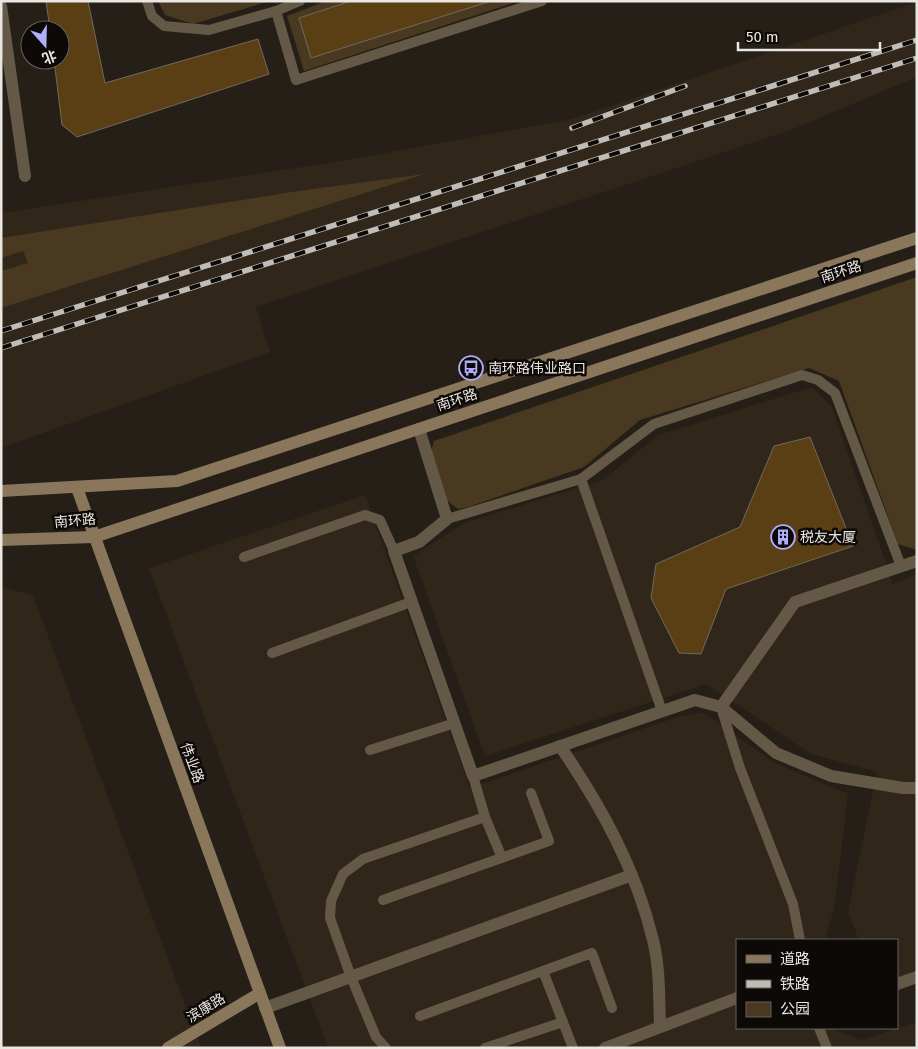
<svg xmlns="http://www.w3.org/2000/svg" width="918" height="1049" font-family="'Fira Sans','Noto Sans SC',sans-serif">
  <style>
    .built { fill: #302619 }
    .green { fill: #4a3921 }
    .building { fill: #5a3f15; stroke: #706960 }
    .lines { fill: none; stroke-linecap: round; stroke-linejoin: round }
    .lane { stroke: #645847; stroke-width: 10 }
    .street { stroke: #645847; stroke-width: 12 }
    .secondary { stroke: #8a775b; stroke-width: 12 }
    .rail-casing { stroke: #c0bcb6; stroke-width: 5.5 }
    .rail { stroke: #0c0907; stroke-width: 4; stroke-dasharray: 11; stroke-linecap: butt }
    .labels { text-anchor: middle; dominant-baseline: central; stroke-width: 5; stroke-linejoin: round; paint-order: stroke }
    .street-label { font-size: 14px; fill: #eae6e1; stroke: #0c0907 }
    .poi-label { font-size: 14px; fill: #eae6e1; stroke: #0c0907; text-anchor: start }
  </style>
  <rect width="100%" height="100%" fill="#251f18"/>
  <g class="built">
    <polygon points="917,2 917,77 791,130 256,307 270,352 1,448 1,213 341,161 572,119"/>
    <polygon points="812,387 832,407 893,584 917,574 917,971 897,978 897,940 859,940 848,912 877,772 811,754 706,684 485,756 413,556 464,523 603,480 658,435"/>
    <polygon points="365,495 470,788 680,716 703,712 775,763 848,794 834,909 825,940 737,940 737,1028 830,1028 861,1040 917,1022 917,1048 328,1048 149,568"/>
    <polygon points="1,587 33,595 201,1048 1,1048"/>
  </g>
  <g class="green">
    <polygon points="158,1 270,1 193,24 165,15"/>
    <polygon points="326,1 519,1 304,71 287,16"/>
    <polygon points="425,174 1,308 1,271 28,263 23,251 1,258 1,238 298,191"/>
    <polygon points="917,277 917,550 898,544 839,381 809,368 640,420 584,467 468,507 458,509 445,499 431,452 434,441"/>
  </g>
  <g class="building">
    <polygon points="46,1 88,1 105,83 258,39 269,74 77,137 62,125 54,60 60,60 60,30 50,30"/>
    <polygon points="351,1 491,1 311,58 299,18"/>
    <polygon points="810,437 853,546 726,589 701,654 679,653 651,598 656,564 740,527 774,446"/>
  </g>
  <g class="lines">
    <g class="lane">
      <polyline points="147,1 152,16 164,26 209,30 276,11 300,1"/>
      <polyline points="276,11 296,80 542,1"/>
      <polyline points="581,479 662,711"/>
      <polyline points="447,519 581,479 654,424 802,375 818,380 835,393 901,566"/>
      <polyline points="244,557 365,515 380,520 394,551"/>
      <polyline points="272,653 411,602"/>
      <polyline points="721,707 740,768 793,904 800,940"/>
      <polyline points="370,750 455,723"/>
      <polyline points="473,776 485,817 502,858"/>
      <polyline points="383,900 549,841 531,793"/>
      <polyline points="543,971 573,1048"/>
      <polyline points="420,1016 592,953 612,1008"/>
      <polyline points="819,1028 827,1048"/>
      <polyline points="386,1048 376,1037 351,977 330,918 331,901 343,874 363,859 485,817"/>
      <polyline points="485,1048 563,1022"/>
    </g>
    <g class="street">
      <polyline points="1,6 25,176"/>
      <polyline points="419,429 447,519 419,542 394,551 473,776 695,700 721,707 776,753 831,776 903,788 917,788"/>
      <polyline points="721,707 795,602 917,561"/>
      <path d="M560 746C601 806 636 869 653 940 660 968 659 998 660 1027"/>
      <polyline points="897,984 917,977"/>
      <polyline points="265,1008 632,875"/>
      <polyline points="605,1048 737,998"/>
    </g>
    <g class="secondary">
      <polyline points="77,488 280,1048"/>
      <polyline points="1,491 177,481 917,238"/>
      <polyline points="1,540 94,537 917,263"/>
      <polyline points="168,1048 260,993"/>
    </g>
    <g class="rail-casing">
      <g id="rail">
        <polyline points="572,128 685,86"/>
        <polyline points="1,331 917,40"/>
        <polyline points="1,348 917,58"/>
      </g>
    </g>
    <use href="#rail" class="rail"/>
  </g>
  <defs>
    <g id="bus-ring" transform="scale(1.25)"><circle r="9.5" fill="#0c0907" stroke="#b1adfa" stroke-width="1.5"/><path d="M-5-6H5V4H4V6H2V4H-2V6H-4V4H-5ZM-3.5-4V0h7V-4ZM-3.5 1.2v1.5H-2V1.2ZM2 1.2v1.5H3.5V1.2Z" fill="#b1adfa"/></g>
    <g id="building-ring" transform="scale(1.25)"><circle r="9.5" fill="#0c0907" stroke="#b1adfa" stroke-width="1.5"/><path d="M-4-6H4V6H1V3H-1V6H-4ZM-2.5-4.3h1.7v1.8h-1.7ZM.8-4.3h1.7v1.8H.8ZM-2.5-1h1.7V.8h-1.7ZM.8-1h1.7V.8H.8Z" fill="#b1adfa"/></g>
  </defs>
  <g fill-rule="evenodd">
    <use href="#bus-ring" x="471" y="368"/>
    <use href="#building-ring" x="783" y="537"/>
  </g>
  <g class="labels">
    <g class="street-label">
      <text transform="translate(841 272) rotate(-18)">南环路</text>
      <text transform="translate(457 400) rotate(-18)">南环路</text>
      <text transform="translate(75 521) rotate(-5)">南环路</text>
      <text transform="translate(192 763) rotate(70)">伟业路</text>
      <text transform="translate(206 1008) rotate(-31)">滨康路</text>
    </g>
    <g class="poi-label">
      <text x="488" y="368">南环路伟业路口</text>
      <text x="800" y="537">税友大厦</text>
    </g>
  </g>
  <rect width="918" height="1049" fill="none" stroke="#eae6e1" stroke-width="5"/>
  <rect x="736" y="939" width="162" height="90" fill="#0c0907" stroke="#65615e"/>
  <rect x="746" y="955" width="25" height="8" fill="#8a775b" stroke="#65615e"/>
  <text x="780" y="964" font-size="15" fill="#eae6e1">道路</text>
  <rect x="746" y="980" width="25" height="8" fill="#c0bcb6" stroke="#65615e"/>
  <text x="780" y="989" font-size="15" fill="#eae6e1">铁路</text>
  <rect x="746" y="1002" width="25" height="15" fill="#4a3921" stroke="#65615e"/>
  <text x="780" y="1014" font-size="15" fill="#eae6e1">公园</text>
  <g transform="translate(45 45) rotate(160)"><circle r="24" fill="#0c0907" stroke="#65615e"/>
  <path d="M0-4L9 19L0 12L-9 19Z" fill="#b1adfa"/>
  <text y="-8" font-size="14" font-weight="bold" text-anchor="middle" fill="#eae6e1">北</text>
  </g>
  <path d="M738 42v8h142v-8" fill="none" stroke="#eae6e1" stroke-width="2.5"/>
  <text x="746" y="42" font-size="15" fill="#eae6e1" stroke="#0c0907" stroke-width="4" paint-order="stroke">50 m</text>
</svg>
